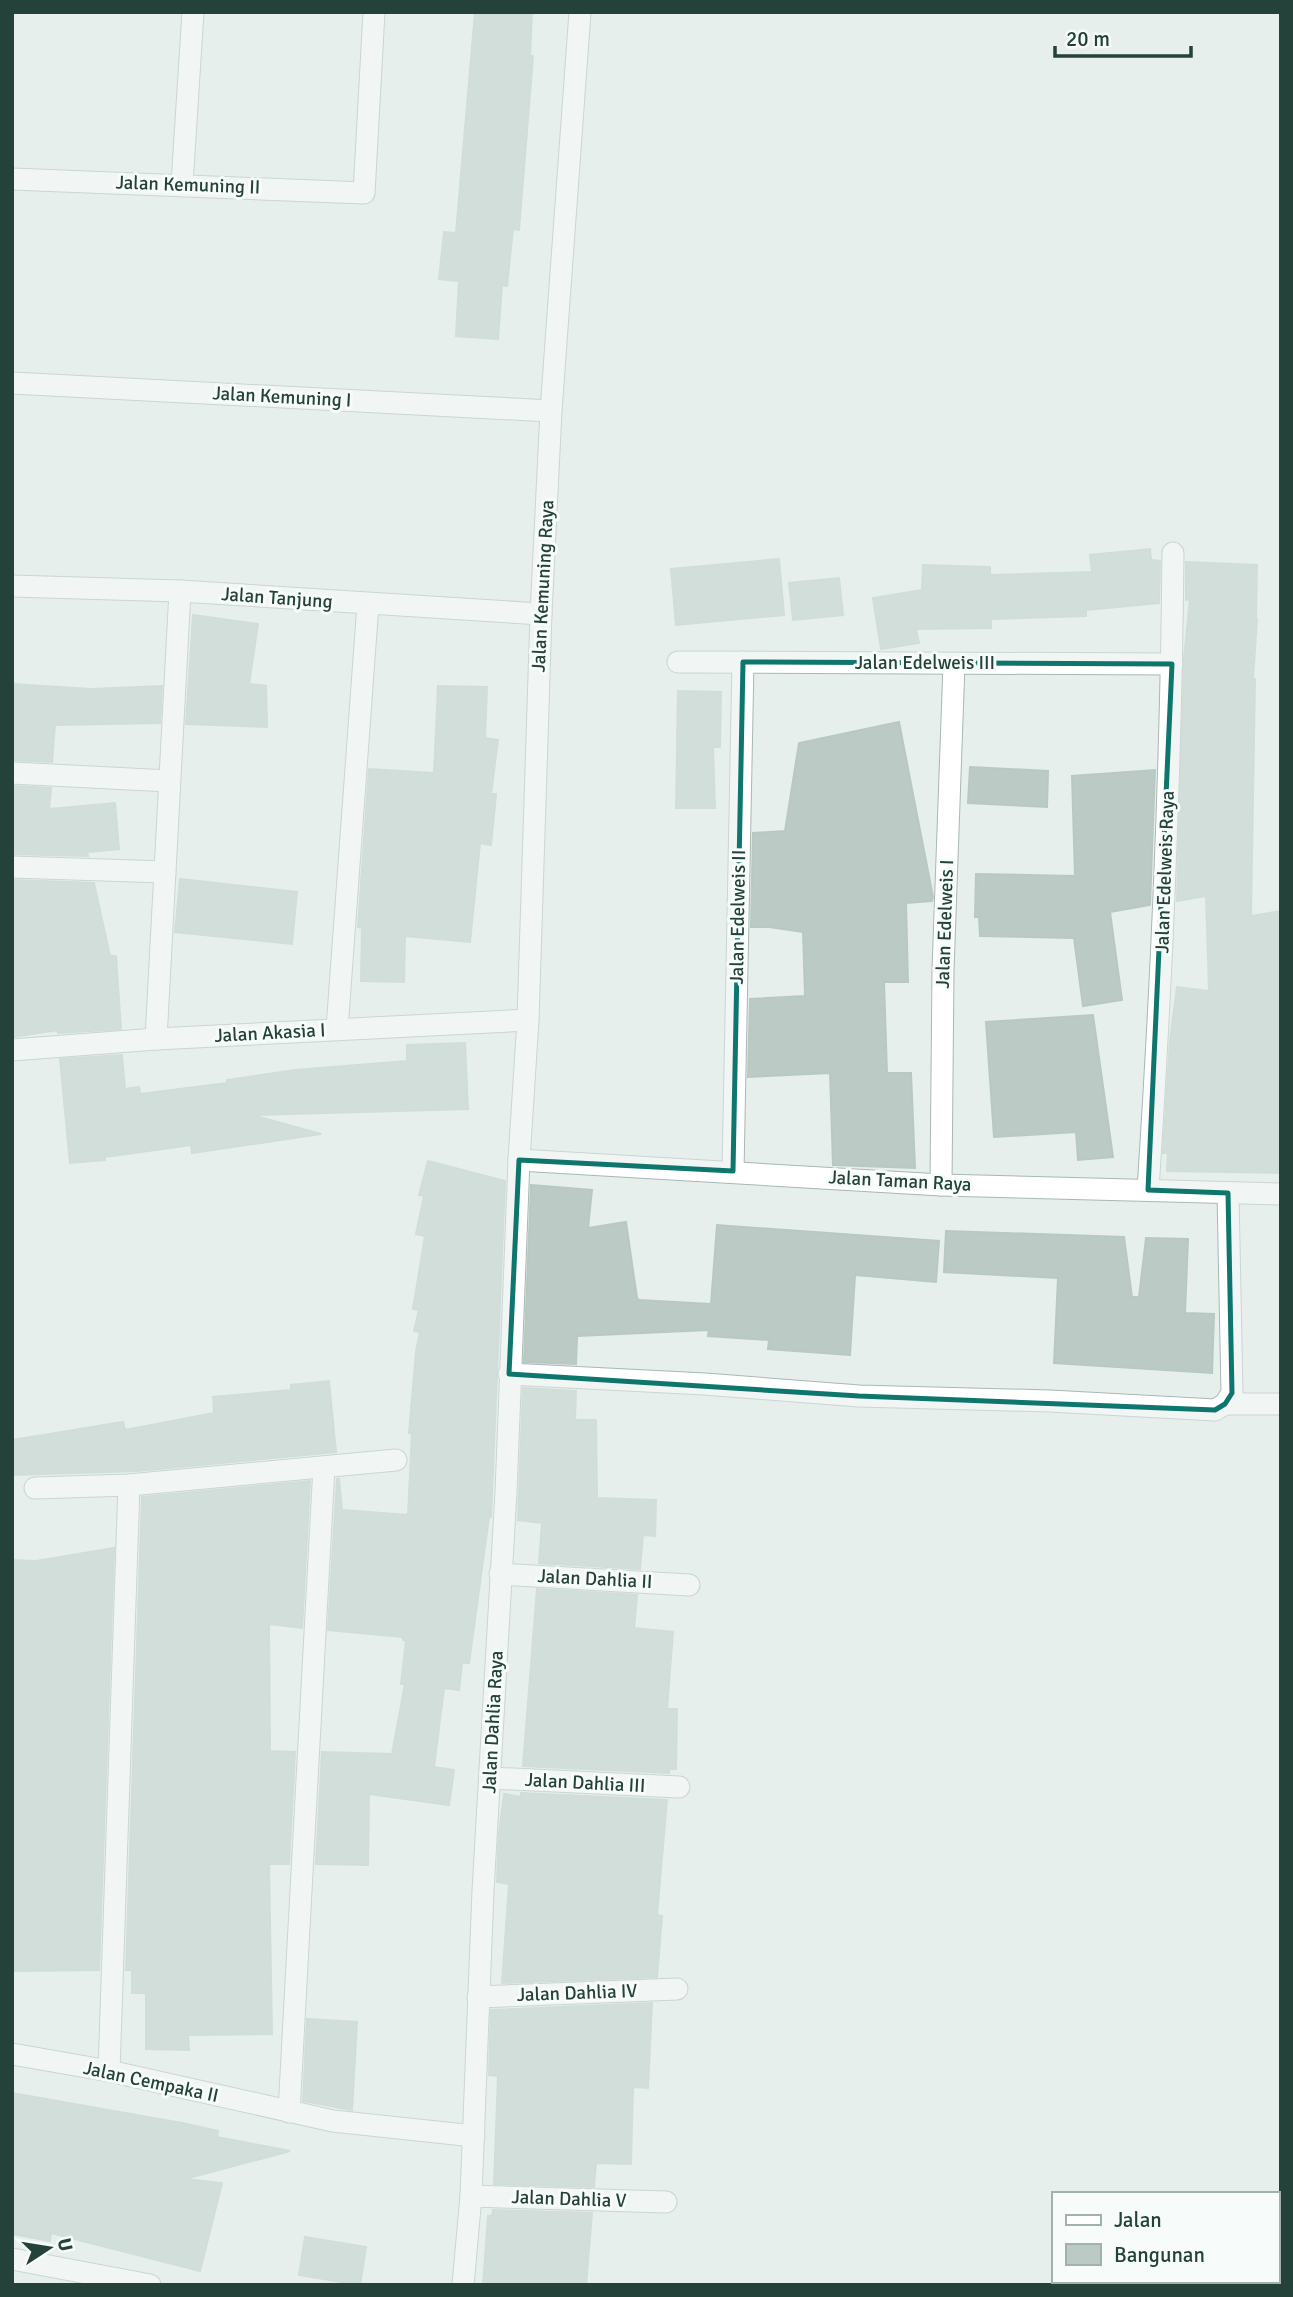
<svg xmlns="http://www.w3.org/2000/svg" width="1293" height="2297" font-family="Signika,sans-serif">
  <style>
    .building { fill: #bbcac4; stroke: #b8c9c2; stroke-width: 2 }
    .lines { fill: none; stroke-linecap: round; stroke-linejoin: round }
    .minor-casing { stroke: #a8b8b2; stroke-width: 23 }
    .minor { stroke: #fff; stroke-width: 21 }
    .marked { fill: none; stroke: #0f766e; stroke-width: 5; stroke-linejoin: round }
    .labels { text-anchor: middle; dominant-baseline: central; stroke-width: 6; stroke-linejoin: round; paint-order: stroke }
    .street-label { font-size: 19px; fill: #24423a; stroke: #f7fbf9 }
  </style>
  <rect width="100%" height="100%" fill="#e6efeb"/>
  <g class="building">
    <polygon points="475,12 532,12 530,56 533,56 519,230 513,229 507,286 502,285 498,339 456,336 459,281 439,279 444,232 456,233"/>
    <polygon points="1150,549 1151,560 1160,561 1159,603 1086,610 1086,616 991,619 991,628 916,629 919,643 881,649 873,598 922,590 923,565 990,567 990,575 1092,572 1090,555"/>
    <polygon points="779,559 784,615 676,625 671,569"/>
    <polygon points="1186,562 1257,565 1256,619 1257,619 1253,679 1255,679 1251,916 1281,911 1281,1173 1167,1171 1168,1153 1163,1153 1170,1041 1177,987 1209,991 1206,896 1177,901 1184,659 1190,599 1186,600"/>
    <polygon points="839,578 843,615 793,620 789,583"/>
    <polygon points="193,615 258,624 249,684 266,686 267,727 186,724"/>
    <polygon points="12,684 91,689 162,686 160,723 55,725 52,762 12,760"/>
    <polygon points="438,686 487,687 485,738 498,740 491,794 496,794 491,845 480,843 470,942 405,936 404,982 361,981 362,928 358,927 369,769 434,773"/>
    <polygon points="678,691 721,692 720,747 713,747 715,808 676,808"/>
    <polygon points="899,722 933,897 932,901 906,903 908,982 884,982 887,1073 911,1073 915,1168 833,1165 830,1073 748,1077 750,999 805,996 803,932 769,927 751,927 753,833 785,831 799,743"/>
    <polygon points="970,767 1048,771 1047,807 968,803"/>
    <polygon points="1155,770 1150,905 1110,912 1122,1000 1083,1006 1074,938 980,936 979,917 975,917 976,874 1075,876 1072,776"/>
    <polygon points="12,786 51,788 49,809 115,803 119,849 87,852 88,856 12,854"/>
    <polygon points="180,879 297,892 292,944 175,932"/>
    <polygon points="12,880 94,883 110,956 116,956 121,1029 58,1033 58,1030 12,1037"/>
    <polygon points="1093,1015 1113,1157 1078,1160 1076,1132 994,1137 986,1022"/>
    <polygon points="465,1043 468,1109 252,1115 321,1134 192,1153 191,1145 105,1157 105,1160 70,1163 60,1059 122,1055 125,1089 139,1087 140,1094 227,1083 227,1080 295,1070 407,1061 407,1045"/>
    <polygon points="428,1161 505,1181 491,1517 489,1517 469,1663 462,1663 459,1690 444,1688 434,1767 454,1770 449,1805 369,1794 368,1865 316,1864 322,1752 392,1754 405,1684 401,1684 406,1641 403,1640 403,1637 328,1630 337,1479 339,1479 342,1510 408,1515 412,1433 409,1433 416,1352 420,1332 414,1331 419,1310 413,1309 425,1236 416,1234 424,1196 419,1195"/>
    <polygon points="531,1185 592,1190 588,1228 626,1222 637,1298 639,1300 711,1304 717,1225 939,1241 936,1282 855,1275 850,1355 768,1349 769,1340 708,1336 709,1330 577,1336 576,1364 524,1362"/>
    <polygon points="946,1231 1124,1237 1132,1297 1139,1297 1146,1238 1188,1239 1185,1313 1214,1314 1212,1373 1054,1363 1058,1278 944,1272"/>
    <polygon points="329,1381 336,1452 137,1471 12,1475 12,1440 123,1422 125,1430 214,1413 213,1397 291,1390 291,1385"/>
    <polygon points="523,1388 576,1391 575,1420 596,1420 597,1498 656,1500 655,1536 643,1535 640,1569 539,1563 542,1523 518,1520"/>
    <polygon points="310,1481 302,1628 269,1624 270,1751 295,1752 289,1864 269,1864 272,2034 188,2035 189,2050 146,2049 146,1993 132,1993 132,1970 126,1970 142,1497"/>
    <polygon points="114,1548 99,1970 15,1971 14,1896 12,1896 12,1560 36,1561"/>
    <polygon points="537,1589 637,1595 634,1628 673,1632 667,1709 677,1709 676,1769 669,1769 669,1773 523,1766"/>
    <polygon points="521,1793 667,1800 657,1915 662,1916 657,1977 502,1983 509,1884 497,1882 499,1834 504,1794 521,1797"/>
    <polygon points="652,2003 648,2088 633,2087 631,2164 596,2163 594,2187 494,2184 498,2076 489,2075 491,2010"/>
    <polygon points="307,2019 357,2022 352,2110 303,2101"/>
    <polygon points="12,2093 182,2123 218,2131 217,2137 290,2151 185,2179 222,2183 200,2271 51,2233 50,2241 12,2234"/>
    <polygon points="493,2210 592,2213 586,2285 483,2285 488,2216 492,2216"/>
    <polygon points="305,2237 366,2247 360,2285 299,2275"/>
  </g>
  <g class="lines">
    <g class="minor-casing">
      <g id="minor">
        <polyline points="12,179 364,193 374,12"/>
        <polyline points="182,184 193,12"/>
        <polyline points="12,383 551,411"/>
        <polyline points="12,586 180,591 541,614"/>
        <polyline points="678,662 1172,664"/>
        <polyline points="12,773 169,781"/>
        <polyline points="12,867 165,872"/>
        <polyline points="337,1029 368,604"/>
        <polyline points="156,1039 180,591"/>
        <polyline points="12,1050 156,1039 528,1020"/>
        <polyline points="519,1160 941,1185 1281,1194"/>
        <polyline points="733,1171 743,662"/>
        <polyline points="941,1185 943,970 954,664"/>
        <path d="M1148 1190C1162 978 1171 766 1173 553"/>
        <polyline points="509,1374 705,1384 859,1396 1050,1401 1215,1410 1225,1404 1232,1393 1228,1193"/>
        <polyline points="1225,1404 1281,1404"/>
        <polyline points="35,1488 129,1485 396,1460"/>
        <polyline points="500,1574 689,1585"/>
        <polyline points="491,1778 679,1787"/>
        <polyline points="478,1997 677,1989"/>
        <polyline points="12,2054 109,2071 333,2121 474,2136"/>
        <polyline points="109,2071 129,1485"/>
        <polyline points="289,2112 324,1467"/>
        <polyline points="471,2196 666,2202"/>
        <polyline points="12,2259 150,2285"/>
        <polyline points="463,2285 471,2196 483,1891 506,1492 519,1160 528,1020 541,614 551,411 580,12"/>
      </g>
    </g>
    <use href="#minor" class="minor"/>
  </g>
  <path d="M0 0H1293V2297H0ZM743 662 1172 664 1148 1190 1228 1193 1232 1393 1225 1404 1215 1410 859 1396 509 1374 519 1160 733 1171Z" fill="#e6efeb" fill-opacity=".55" fill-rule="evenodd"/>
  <path class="marked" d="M743 662 1172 664 1148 1190 1228 1193 1232 1393 1225 1404 1215 1410 859 1396 509 1374 519 1160 733 1171Z"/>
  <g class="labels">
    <g class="street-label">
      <text transform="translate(188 185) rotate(2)">Jalan Kemuning II</text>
      <text transform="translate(282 397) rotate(3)">Jalan Kemuning I</text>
      <text transform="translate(543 586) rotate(-87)">Jalan Kemuning Raya</text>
      <text transform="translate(277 598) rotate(4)">Jalan Tanjung</text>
      <text x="925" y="663">Jalan Edelweis III</text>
      <text transform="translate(1165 872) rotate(-88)">Jalan Edelweis Raya</text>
      <text transform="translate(738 917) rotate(-89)">Jalan Edelweis II</text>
      <text transform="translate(945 924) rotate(-88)">Jalan Edelweis I</text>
      <text transform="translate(270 1033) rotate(-3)">Jalan Akasia I</text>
      <text transform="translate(900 1181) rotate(3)">Jalan Taman Raya</text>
      <text transform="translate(595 1579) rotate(3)">Jalan Dahlia II</text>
      <text transform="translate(493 1722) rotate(-87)">Jalan Dahlia Raya</text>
      <text transform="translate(585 1783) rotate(3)">Jalan Dahlia III</text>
      <text transform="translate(577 1993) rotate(-2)">Jalan Dahlia IV</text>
      <text transform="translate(151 2082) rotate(12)">Jalan Cempaka II</text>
      <text transform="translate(569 2199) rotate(2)">Jalan Dahlia V</text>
    </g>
  </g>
  <rect width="1293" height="2297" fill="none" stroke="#24423a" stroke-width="28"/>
  <rect x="1052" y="2192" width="228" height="91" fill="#f7fbf9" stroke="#a3b1ad" stroke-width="2"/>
  <rect x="1066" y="2215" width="35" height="10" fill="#ffffff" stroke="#a3b1ad" stroke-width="2"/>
  <text x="1114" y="2227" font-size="21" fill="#24423a">Jalan</text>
  <rect x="1066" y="2244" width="35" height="21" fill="#bbcac4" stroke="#a3b1ad" stroke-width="2"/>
  <text x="1114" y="2262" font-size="21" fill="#24423a">Bangunan</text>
  <g transform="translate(49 2248) rotate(78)" stroke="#f7fbf9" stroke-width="5" paint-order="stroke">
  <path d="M0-5L12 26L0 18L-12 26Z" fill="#24423a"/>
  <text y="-10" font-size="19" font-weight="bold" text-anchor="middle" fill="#24423a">U</text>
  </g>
  <path d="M1055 46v10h136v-10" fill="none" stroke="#24423a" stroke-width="3.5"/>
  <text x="1066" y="46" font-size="21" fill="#24423a" stroke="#f7fbf9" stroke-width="5" paint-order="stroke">20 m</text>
</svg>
